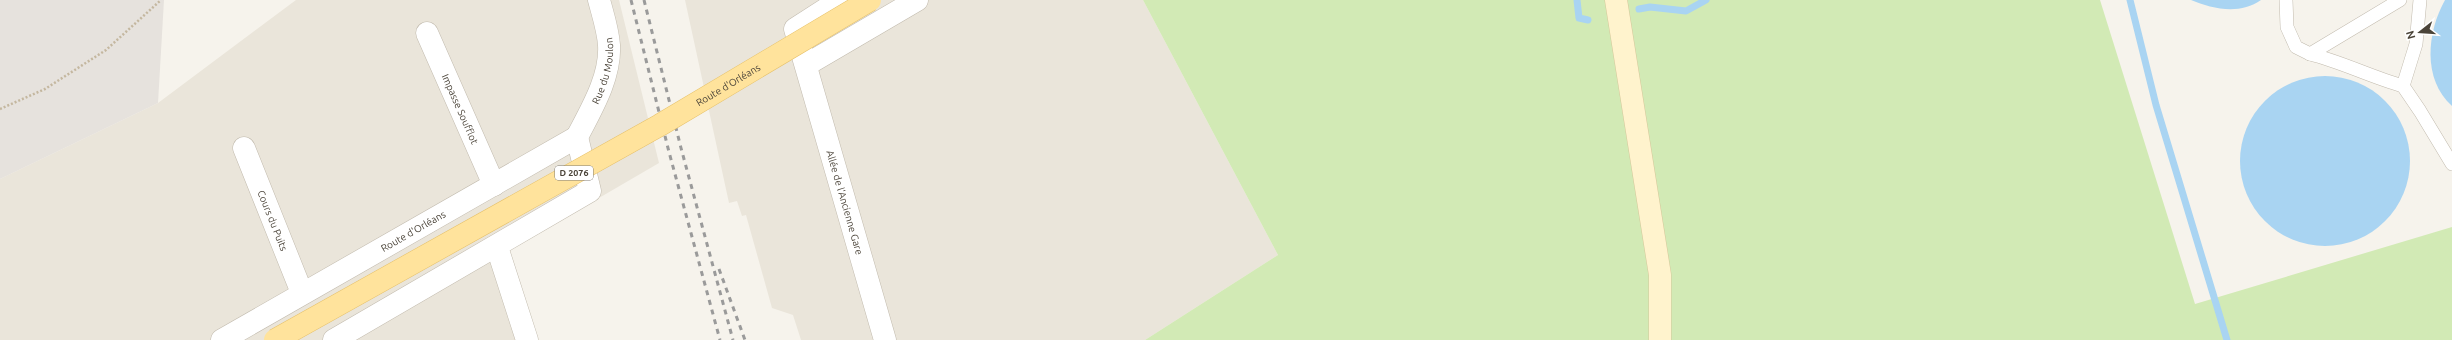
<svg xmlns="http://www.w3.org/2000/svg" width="2452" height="340" font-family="Ubuntu,sans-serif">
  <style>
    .residential { fill: #eae5da }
    .industrial { fill: #e6e2dd }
    .green { fill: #d2eab5 }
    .water { fill: #a9d4f2 }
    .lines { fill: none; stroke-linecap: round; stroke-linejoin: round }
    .stream { stroke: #a9d4f2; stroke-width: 7 }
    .service-casing { stroke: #c2bbae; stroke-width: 14 }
    .minor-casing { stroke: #c2bbae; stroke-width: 23 }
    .secondary-casing { stroke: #d6c79b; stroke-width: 23 }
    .path { stroke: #c4b79f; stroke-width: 2.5; stroke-dasharray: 2 2; stroke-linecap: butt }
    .service { stroke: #fff; stroke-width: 13 }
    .minor { stroke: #fff; stroke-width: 22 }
    .secondary { stroke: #fff3cd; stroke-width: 22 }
    .rail { stroke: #9a9a9a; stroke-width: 3; stroke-dasharray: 5 5; stroke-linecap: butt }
    .primary-bridge-casing { stroke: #e6c16a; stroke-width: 23; stroke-linecap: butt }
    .primary-bridge { stroke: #ffe39c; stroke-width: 22 }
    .labels { text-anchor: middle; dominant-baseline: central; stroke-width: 3; stroke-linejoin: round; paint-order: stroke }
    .shield { fill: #fff; stroke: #817c74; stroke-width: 1 }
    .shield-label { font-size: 9px; font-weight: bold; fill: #4b4439 }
    .street-label { font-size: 10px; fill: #4b4439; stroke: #fff }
  </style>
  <rect width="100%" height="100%" fill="#f6f3ec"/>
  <g class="residential">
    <polygon points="296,0 619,0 659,163 508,251 536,340 0,340 0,179 158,103"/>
    <polygon points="685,0 1143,0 1278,255 1145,340 801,340 793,315 772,308 746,215 742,216 737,201 729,203"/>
  </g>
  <polygon class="industrial" points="0,0 164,0 158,103 0,179"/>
  <polygon class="green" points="1143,0 2100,0 2195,304 2452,227 2452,340 1145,340 1278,255"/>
  <g class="water">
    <path d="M2191 0H2261C2240 15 2212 9 2191 0Z"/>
    <path d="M2445 0H2452V106C2422 79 2427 32 2445 0Z"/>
    <circle cx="2325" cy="161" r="85"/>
  </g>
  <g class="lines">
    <g class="stream">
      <polyline points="1577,0 1579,18 1588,20"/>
      <polyline points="2130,0 2156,105 2227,340"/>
      <polyline points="1639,9 1650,7 1686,11 1706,0"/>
    </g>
    <g class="service-casing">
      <g id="service">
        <polyline points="2286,0 2287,27 2296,47 2310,54 2400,0"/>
        <path d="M2310 54C2342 62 2371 77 2403 86L2416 44 2420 0"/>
        <polyline points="2403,86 2420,111 2452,164"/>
      </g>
    </g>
    <g class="minor-casing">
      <g id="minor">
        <path id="s1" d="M840 0 795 29 885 340"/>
        <path id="s2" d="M427 33 494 185"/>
        <polyline points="806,65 917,0"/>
        <path id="s3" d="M577 137C591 110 611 77 609 45 608 30 603 15 599 0"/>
        <path id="s4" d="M244 148 302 293"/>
        <polyline points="497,247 527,340"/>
        <path id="s5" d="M222 340 577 137"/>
        <polyline points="334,340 590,191 577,137"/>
      </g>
    </g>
    <g class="secondary-casing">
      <polyline id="secondary" points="1616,0 1660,275 1660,340"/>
    </g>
    <polyline class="path" points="0,109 45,89 106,50 161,0"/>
    <use href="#service" class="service"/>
    <use href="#minor" class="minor"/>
    <use href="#secondary" class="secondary"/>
    <g class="rail">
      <polyline points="631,0 669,152 720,340"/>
      <polyline points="644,0 681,148 733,340"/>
      <polyline points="719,269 745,340"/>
    </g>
    <g class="primary-bridge-casing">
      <g id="primary-bridge">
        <path id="s6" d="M275 340 660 125 870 0"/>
      </g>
    </g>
    <use href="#primary-bridge" class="primary-bridge"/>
  </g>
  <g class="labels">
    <rect class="shield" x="555" y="166" width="38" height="14" rx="3"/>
    <g class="shield-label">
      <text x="574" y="173">D 2076</text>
    </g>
    <g class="street-label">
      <text stroke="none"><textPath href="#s3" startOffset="72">Rue du Moulon</textPath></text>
      <text stroke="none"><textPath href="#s6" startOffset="520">Route d'Orléans</textPath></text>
      <text stroke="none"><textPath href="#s2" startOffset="83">Impasse Soufflot</textPath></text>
      <text stroke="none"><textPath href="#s1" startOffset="234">Allée de l'Ancienne Gare</textPath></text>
      <text stroke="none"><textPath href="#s4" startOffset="78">Cours du Puits</textPath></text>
      <text stroke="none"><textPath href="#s5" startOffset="220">Route d'Orléans</textPath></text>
    </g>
  </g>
  <g transform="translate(2420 32) rotate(253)" stroke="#ffffff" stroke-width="3" paint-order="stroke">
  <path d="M0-3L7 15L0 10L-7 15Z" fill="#4b4439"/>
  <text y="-6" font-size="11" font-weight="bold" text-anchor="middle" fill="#4b4439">N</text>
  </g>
</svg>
